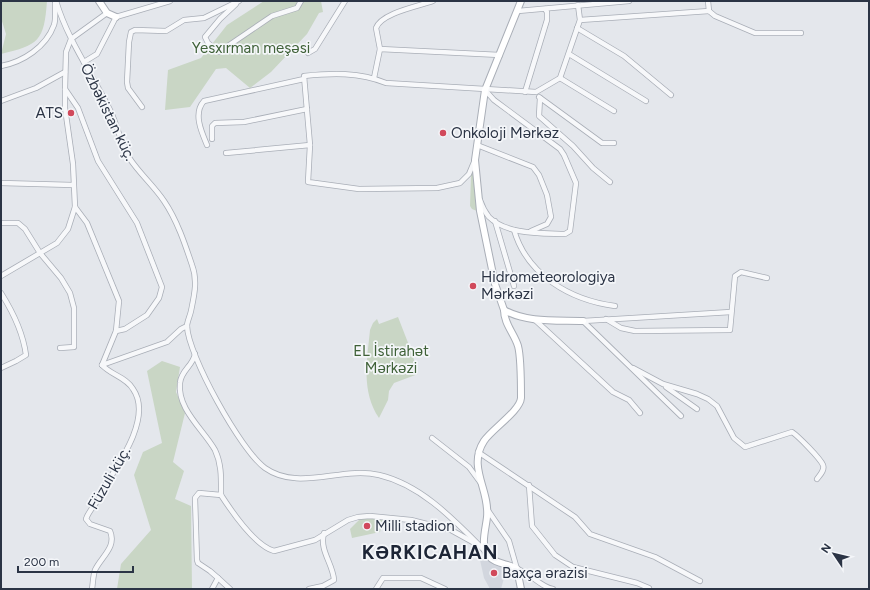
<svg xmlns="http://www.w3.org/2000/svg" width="870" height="590" font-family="Figtree,sans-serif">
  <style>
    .built { fill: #d2d6de }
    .green { fill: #c9d6c5 }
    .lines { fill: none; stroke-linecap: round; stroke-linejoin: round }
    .street-casing { stroke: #a9aeb7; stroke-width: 6 }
    .secondary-casing { stroke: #a9aeb7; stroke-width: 8 }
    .street { stroke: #f7f8fa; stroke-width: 4.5 }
    .secondary { stroke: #fff; stroke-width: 6 }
    .poi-dot { fill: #d1495b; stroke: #f4f6f9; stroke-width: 1.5 }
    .labels { text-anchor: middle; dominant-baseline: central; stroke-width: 3.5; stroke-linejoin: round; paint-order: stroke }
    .park-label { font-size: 15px; fill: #3f6138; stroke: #f4f6f9 }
    .street-label { font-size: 15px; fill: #2b3445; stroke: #f4f6f9 }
    .poi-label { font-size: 15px; fill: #2b3445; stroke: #f4f6f9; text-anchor: start }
    .district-label { font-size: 19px; font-weight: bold; letter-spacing: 1px; fill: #1d2536; stroke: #f4f6f9 }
  </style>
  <rect width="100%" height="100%" fill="#e4e7ec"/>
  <polygon class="built" points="486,556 507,567 501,589 490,589 484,578 480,560"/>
  <g class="green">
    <path d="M1 1H47C44 41 39 45 1 54L6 34 1 18Z"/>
    <polygon points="264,1 321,1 323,12 319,13 307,34 271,72 250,88 226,68 216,69 190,107 165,110 168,70 201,58 227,25"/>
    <polygon points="474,166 477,211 472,209 470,206 471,174"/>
    <path d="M398 317 412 353 418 374 394 383 389 391 388 400 379 418C361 391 367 361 370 330L373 323 377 319 379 324Z"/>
    <polygon points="162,361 180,367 176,392 185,413 173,462 184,471 175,499 191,506 192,589 117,589 121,564 151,530 134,475 143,452 162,443 147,371"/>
    <polygon points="362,517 383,520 380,532 352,538 350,529"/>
  </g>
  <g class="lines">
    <g class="street-casing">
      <g id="street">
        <path d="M56 1C68 41 93 75 111 112 118 128 121 144 130 159 140 174 154 186 164 201 177 220 185 244 192 265 198 281 194 296 191 311 190 316 187 322 187 326 188 355 241 451 265 468 299 492 341 466 379 475 422 485 455 521 485 551"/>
        <polyline points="708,1 709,11"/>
        <polyline points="236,4 220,19 205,37 208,43 219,52 272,16 297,8 301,1"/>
        <polyline points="518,11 629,1"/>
        <polyline points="709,11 715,16 755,33 801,33"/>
        <polyline points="107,13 71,39 66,52 65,89 78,108 98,161 137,223 162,287 159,298 147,315 125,329 116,331"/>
        <polyline points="580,20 709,11"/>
        <polyline points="577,28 624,56 671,95"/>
        <path d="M380 49 376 28C381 13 419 6 433 1"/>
        <polyline points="308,53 315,49 345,1"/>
        <polyline points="569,54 646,101"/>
        <polyline points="84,62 97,54 116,17 170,1"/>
        <path d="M1 66C23 62 46 47 54 25 56 19 55 10 55 3"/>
        <polyline points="374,78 380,49 500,55"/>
        <polyline points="560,78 614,111"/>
        <polyline points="65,89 65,108 73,164 75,207 87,223 119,301 116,331 102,365"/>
        <polyline points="525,92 547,20 547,12 545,9"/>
        <polyline points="539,97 602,143 614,143"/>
        <polyline points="540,98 539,116 573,146 593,168 610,182"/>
        <polyline points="1,101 36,88 65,72"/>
        <polyline points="142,107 128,88 127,82 129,42 131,32 135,30 166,31 184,20 204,18 239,1"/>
        <polyline points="212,139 212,126 215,123 244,122 307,109"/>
        <path d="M207 145C201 131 193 113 204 101L304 79"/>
        <polyline points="477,145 533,167 539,175 547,195 551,217 547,224 531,231"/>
        <polyline points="226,153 310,145"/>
        <path d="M474 162 469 174 460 183 437 188 359 189 308 182 310 145 304 76C332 73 359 72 386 83L536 92 560 78 580 20 578 5"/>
        <polyline points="1,183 73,185"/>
        <path d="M480 200C482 206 485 212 489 217 507 235 542 233 565 234L570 231 576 183 564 155 560 149 494 100 485 90"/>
        <polyline points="495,221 514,286"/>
        <polyline points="1,223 18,223 25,229 40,253 61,278 70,293 74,308 74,347 60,348"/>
        <path d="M514 230C527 275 570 300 615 306"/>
        <polyline points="1,276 57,243 68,229 75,207"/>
        <path d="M1 293C13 312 23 332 26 355L16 361 1 368"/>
        <polyline points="534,319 613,392 629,400 640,413"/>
        <polyline points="606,319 621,328 635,331 730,330 735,276 741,272 767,278"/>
        <polyline points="583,321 731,312"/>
        <polyline points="583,321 681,416"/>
        <path d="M195 354C193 366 181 370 180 383 177 409 203 429 215 450 222 465 221 479 221 495"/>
        <polyline points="102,365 167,342 181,329 187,326"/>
        <path d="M633 368 663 384 697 394 708 399 717 406 734 438 745 447 792 432C798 436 820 458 823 465 825 470 820 475 817 479"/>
        <polyline points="666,387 697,409"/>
        <polyline points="432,438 469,467 480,482"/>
        <polyline points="478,452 575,517 590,534 655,557 700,581"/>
        <polyline points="529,485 532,526 555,555 573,567 637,583 649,588"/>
        <path d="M221 495C232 512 254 545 274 551L315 540 348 520 358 517 370 516 411 520 451 530 480 546"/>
        <path d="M487 509 509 541 517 569C531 573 540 587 553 589"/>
        <polyline points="218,578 230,589"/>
        <path d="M92 589C93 583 93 576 95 570 101 557 117 547 110 531L90 524 86 519C89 510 97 503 101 495 104 492 104 488 106 484 121 461 152 416 133 389 126 377 111 375 102 365"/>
        <polyline points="212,589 218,578 210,571 198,563 197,560 195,498 199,493 221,495"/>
        <path d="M309 589 323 586 334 580C333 564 319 550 324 533"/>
        <polyline points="376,589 383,578 421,578 445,589"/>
      </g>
    </g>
    <g class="secondary-casing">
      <g id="secondary">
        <polyline points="99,1 107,13 116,17"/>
        <path d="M521 1 485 90 475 160 480 211 495 284 504 310C527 323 557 320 583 321"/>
        <path d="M504 310C504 324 514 333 518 346 521 357 521 386 521 398 520 411 492 429 484 441 467 467 490 490 487 517 486 528 480 546 488 555 495 565 509 563 517 569L521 589"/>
      </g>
    </g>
    <use href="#street" class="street"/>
    <use href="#secondary" class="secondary"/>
  </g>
  <g class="poi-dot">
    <circle cx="71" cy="113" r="4"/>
    <circle cx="443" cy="133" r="4"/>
    <circle cx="473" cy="286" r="4"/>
    <circle cx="367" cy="526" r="4"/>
    <circle cx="494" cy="573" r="4"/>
  </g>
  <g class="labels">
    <g class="park-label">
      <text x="251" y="48">Yesxırman meşəsi</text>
      <text x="391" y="351">EL İstirahət<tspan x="391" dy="17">Mərkəzi</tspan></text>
    </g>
    <g class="street-label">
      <text transform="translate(108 112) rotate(64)">Özbəkistan küç.</text>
      <text transform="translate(109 478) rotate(-60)">Füzuli küç.</text>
    </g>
    <g class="poi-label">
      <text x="63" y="113" text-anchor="end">ATS</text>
      <text x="451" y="133">Onkoloji Mərkəz</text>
      <text x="481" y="277">Hidrometeorologiya<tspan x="481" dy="17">Mərkəzi</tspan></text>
      <text x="375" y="526">Milli stadion</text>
      <text x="502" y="573">Baxça ərazisi</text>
    </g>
    <g class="district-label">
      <text x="430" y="552">KƏRKICAHAN</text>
    </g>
  </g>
  <rect width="870" height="590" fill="none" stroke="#2b3445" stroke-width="4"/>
  <g transform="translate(834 554) rotate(305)" stroke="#f4f6f9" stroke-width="3" paint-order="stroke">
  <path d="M0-3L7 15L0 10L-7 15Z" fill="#2b3445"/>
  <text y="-6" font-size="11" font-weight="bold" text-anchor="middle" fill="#2b3445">N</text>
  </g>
  <path d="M18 566v6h115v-6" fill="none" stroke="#2b3445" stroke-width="2"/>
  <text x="24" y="566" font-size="12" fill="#2b3445" stroke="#f4f6f9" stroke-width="3" paint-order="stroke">200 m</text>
</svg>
